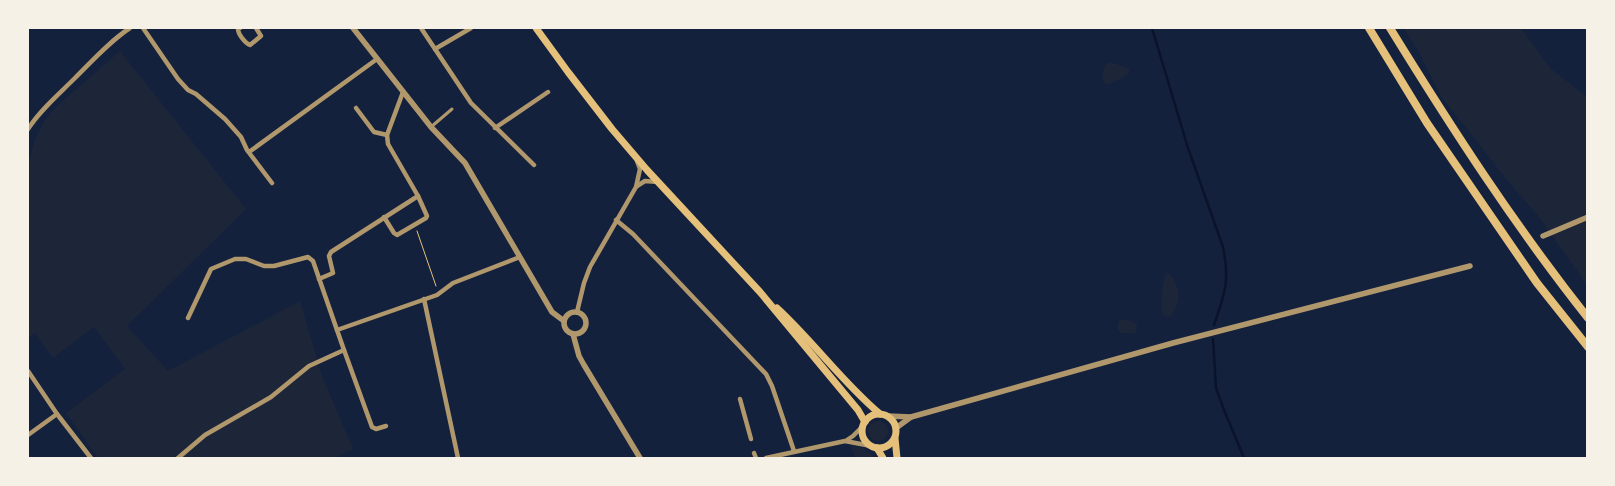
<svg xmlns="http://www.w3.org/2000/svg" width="1615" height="486" font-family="'Fira Sans Condensed',sans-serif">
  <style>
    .green { fill: #1d2539 }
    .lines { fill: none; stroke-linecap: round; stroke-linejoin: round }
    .stream { stroke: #0b132b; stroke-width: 2.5 }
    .path { stroke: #e5c07b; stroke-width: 1 }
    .pedestrian { stroke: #b1986c; stroke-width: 3 }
    .minor { stroke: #b1986c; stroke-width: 4.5 }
    .tertiary { stroke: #b1986c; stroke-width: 5.5 }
    .primary { stroke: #e5c07b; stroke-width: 7 }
    .motorway { stroke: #e5c07b; stroke-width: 8 }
  </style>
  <rect width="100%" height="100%" fill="#14213d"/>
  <g class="green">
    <polygon points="1403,28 1521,28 1550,68 1587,97 1587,285 1539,217 1506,179 1476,140 1442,98 1418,50"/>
    <polygon points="120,51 246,209 127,326 168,371 300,301 322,376 353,449 335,458 98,458 66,413 125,369 94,327 53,358 35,333 28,338 28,165 35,139 45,120 57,106"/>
    <path d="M1108 63C1116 62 1122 67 1129 69V73L1124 77 1106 85C1100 77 1102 69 1108 63Z"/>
    <path d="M1169 274C1174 277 1174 280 1176 285 1182 296 1177 307 1170 317L1163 315C1160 306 1162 286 1165 277L1166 275Z"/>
    <polygon points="1125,319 1137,324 1136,333 1122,333 1117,328 1119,321"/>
    <circle cx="878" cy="431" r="10"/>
    <polygon points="850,444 864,449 876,458 855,458"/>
  </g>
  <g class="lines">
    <g class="stream">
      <path d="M1152 28 1188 148 1223 247C1230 281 1225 293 1214 325"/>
      <polyline points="1213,339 1216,388 1224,410 1244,458"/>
    </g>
    <polyline class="path" points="417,231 436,286"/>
    <polyline class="pedestrian" points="431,127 452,109"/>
    <g class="minor">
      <polyline points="143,28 178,79 188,90 196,94 225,119 241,137 247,150 272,183"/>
      <path d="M240 28 238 29C238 34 245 43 250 45L261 36 256 28"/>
      <polyline points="421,28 471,103 534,165"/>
      <polyline points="435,49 471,28"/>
      <polyline points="356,108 374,132 387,135"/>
      <polyline points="495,128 548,92"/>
      <path d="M28 129C40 110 59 94 75 78 92 61 110 41 130 28"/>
      <polyline points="249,152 377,59"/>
      <polyline points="637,186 645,181 658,182"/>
      <polyline points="384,217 394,233 397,235 426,218 427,216 418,196 388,144 387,135 403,92"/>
      <polyline points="616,220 633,234 766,374 772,386 794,451"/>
      <polyline points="319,279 333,273 329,256 331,252 418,196"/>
      <polyline points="424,299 458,458"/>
      <polyline points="577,312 584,283 590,267 636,187 640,169 637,161"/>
      <polyline points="188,318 211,269 235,259 246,259 264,266 274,266 308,257 313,261 337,330"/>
      <polyline points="344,350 372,427 376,429 386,426"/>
      <polyline points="28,371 57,414 91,458"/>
      <polyline points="740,399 751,439"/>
      <polyline points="28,435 57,414"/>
      <polyline points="847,440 853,436 862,427"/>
      <polyline points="754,453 756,458"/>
      <polyline points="178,458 205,435 271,397 309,366 344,350 337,330 437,295 453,283 520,257"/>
      <polyline points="766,458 845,441 871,446"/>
    </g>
    <g class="tertiary">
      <polyline points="353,28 431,127 465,163 552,312 564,321"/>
      <polyline points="1543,236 1588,217"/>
      <circle cx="575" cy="323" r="11"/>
      <polyline points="573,334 579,356 584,365 640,458"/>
      <polyline points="888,416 911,417 1173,343 1470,266"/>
      <polyline points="896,428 911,417"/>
    </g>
    <g class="primary">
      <polyline points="536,28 568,72 612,129 647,170 760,292 858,410 865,422"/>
      <path d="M777 308C813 341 842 382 880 414"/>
      <circle cx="879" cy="431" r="17"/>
      <polyline points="895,438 897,458"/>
      <polyline points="877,448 883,458"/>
    </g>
    <g class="motorway">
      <polyline points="1369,28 1427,123 1537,283 1588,347"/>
      <path d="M1390 28C1451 127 1515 226 1588 318"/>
    </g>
  </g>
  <rect width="1615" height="486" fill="none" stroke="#f6f1e7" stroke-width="58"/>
</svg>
